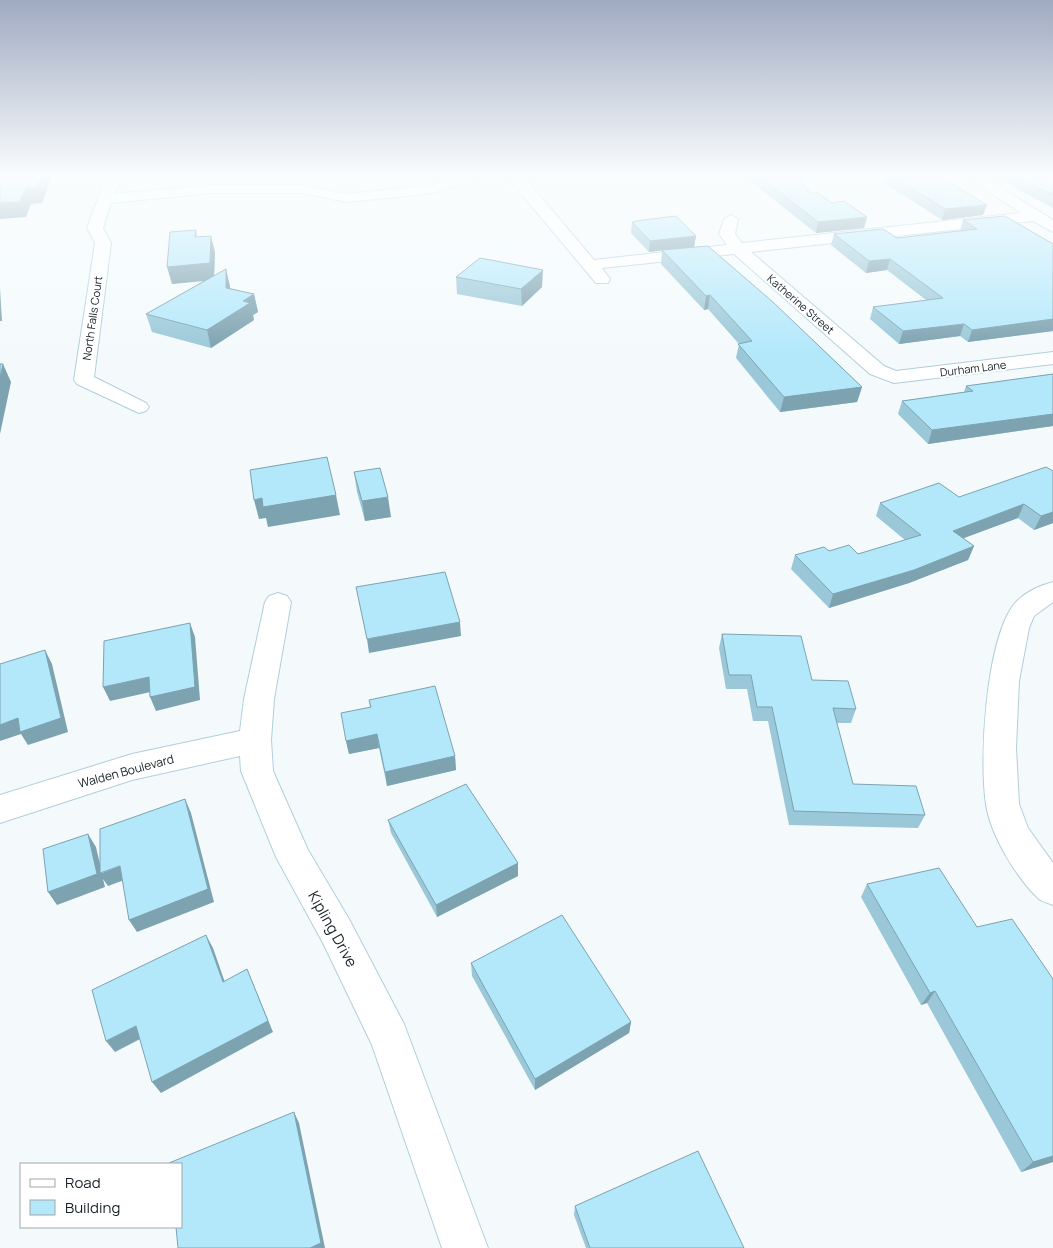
<svg xmlns="http://www.w3.org/2000/svg" width="1053" height="1248" font-family="Manrope,sans-serif">
  <style>
    .lines { fill: none; stroke-linecap: round; stroke-linejoin: round }
    .street-casing { stroke: #b0cfdb; stroke-width: 2 }
    .street { fill: #fff; fill-rule: evenodd }
    .wall { fill: #9ac8d8 }
    .shaded-wall { fill: #7da2b0 }
    .building { fill: #b3e8fb; stroke: #7da2b0 }
    .labels { text-anchor: middle; dominant-baseline: central; stroke-width: 4; stroke-linejoin: round; paint-order: stroke }
    .far-street-label { font-size: 11px; fill: #142024; stroke: #fff }
    .street-label { font-size: 12px; fill: #142024; stroke: #fff }
    .near-street-label { font-size: 15px; fill: #142024; stroke: #fff }
  </style>
  <rect width="100%" height="100%" fill="#f4fafc"/>
  <g class="lines">
    <g class="street-casing">
      <g id="street">
        <polygon points="108,177 122,177 114,194 211,185 302,185 346,194 427,186 459,177 483,177 481,180 427,194 346,202 302,193 211,193 111,203 103,228 111,243 94,377 146,403 149,407 146,411 139,413 77,384 74,380 95,243 87,228 102,187"/>
        <polygon points="507,177 524,177 594,260 727,245 719,234 724,219 731,215 738,219 735,234 742,243 1021,213 967,177 984,177 1053,220 1053,232 1033,221 751,252 884,366 896,371 1053,352 1053,364 894,383 870,374 734,254 602,268 610,279 608,283 596,283"/>
        <path d="M1053 582V602L1034 616 1029 628 1019 681 1016 748 1019 804 1028 828 1053 863V905C1049 903 1043 902 1039 899 1017 879 990 834 986 804 979 759 986 645 1012 607 1021 594 1038 586 1053 582Z"/>
        <polygon points="278,593 287,596 291,602 274,699 271,740 273,771 308,850 349,919 404,1024 488,1248 442,1248 372,1045 323,943 276,857 241,771 240,756 132,780 0,823 0,795 132,754 240,731 244,699 265,602 269,596"/>
      </g>
    </g>
    <use href="#street" class="street"/>
  </g>
  <g class="wall">
    <polygon points="745,177 798,177 810,193 867,217 864,228 816,233"/>
    <polygon points="882,177 941,177 983,215 942,220 881,181"/>
    <polygon points="995,177 1053,177 1053,208"/>
    <polygon points="963,220 1053,244 1053,331 968,342 960,336 899,344 870,319 873,307 926,300 887,270 866,273 831,245 834,234 897,238 960,231"/>
    <polygon points="632,222 696,236 694,247 862,387 857,402 780,412 736,358 739,344 708,309 704,310 661,264 662,250 649,252 631,233"/>
    <polygon points="196,230 197,237 215,252 214,275 230,286 230,288 254,294 258,312 253,315 254,320 211,348 152,332 146,314 205,280 172,284"/>
    <polygon points="456,277 542,287 522,306 457,294"/>
    <polygon points="1053,374 1053,426 928,444 898,414 902,401 964,392 966,386"/>
    <polygon points="1053,471 1053,523 1034,530 1018,518 963,538 974,546 968,560 909,583 829,608 791,569 795,555 829,551 858,554 905,540 876,516 880,503 959,497"/>
    <polygon points="354,472 391,517 365,521 357,492"/>
    <polygon points="722,634 812,680 856,709 851,723 836,723 853,784 925,815 918,828 789,825 768,721 753,721 747,689 726,689 719,648"/>
    <polygon points="369,700 455,756 456,770 387,786 379,748 349,754 346,741 370,707"/>
    <polygon points="388,820 518,876 437,917 391,833"/>
    <polygon points="867,884 977,927 1053,979 1053,1162 1021,1172 927,1003 921,1005 861,897"/>
    <polygon points="471,963 631,1022 629,1033 535,1090 472,976"/>
    <polygon points="575,1206 744,1248 586,1248 574,1215"/>
  </g>
  <g class="shaded-wall">
    <polygon points="41,177 52,177 42,203 31,204 26,217 0,219 0,203 26,188"/>
    <polygon points="987,205 983,215 942,220 945,209"/>
    <polygon points="867,217 864,228 816,233 818,222"/>
    <polygon points="211,236 215,252 214,280 172,284 167,267"/>
    <polygon points="696,236 694,247 649,252 650,241"/>
    <polygon points="890,259 887,270 866,273 869,261"/>
    <polygon points="226,269 230,286 230,305 226,288"/>
    <polygon points="543,270 542,287 522,306 521,289"/>
    <polygon points="0,288 2,321 0,321"/>
    <polygon points="254,294 258,312 253,315 254,320 211,348 207,330 243,301"/>
    <polygon points="710,295 708,309 704,310 706,296"/>
    <polygon points="1053,319 1053,331 968,342 972,330"/>
    <polygon points="964,324 960,336 899,344 903,331"/>
    <polygon points="3,364 11,382 0,434 0,378"/>
    <polygon points="862,387 857,402 780,412 784,397"/>
    <polygon points="1053,414 1053,426 928,444 932,430"/>
    <polygon points="336,495 340,515 268,527 266,518 259,519 254,500 262,498"/>
    <polygon points="388,497 391,517 365,521 362,501"/>
    <polygon points="1024,504 1018,518 948,544 953,531"/>
    <polygon points="1053,512 1053,523 1034,530 1041,516"/>
    <polygon points="974,546 968,560 909,583 829,608 833,594"/>
    <polygon points="460,622 461,636 369,653 367,639"/>
    <polygon points="190,623 195,637 200,700 156,711 150,697"/>
    <polygon points="45,650 52,664 68,732 28,745 21,734 0,741 0,725"/>
    <polygon points="149,677 155,691 110,701 103,687"/>
    <polygon points="377,734 379,748 349,754 346,741"/>
    <polygon points="455,756 456,770 387,786 385,772"/>
    <polygon points="185,799 191,813 214,902 137,932 129,920"/>
    <polygon points="88,834 96,847 102,873 120,866 127,879 108,886 103,879 105,887 57,905 48,892"/>
    <polygon points="518,863 518,876 437,917 436,905"/>
    <polygon points="206,935 213,948 229,994 223,982"/>
    <polygon points="247,969 273,1032 161,1093 152,1082"/>
    <polygon points="935,991 927,1003 921,1005 930,993"/>
    <polygon points="631,1022 629,1033 535,1090 535,1079"/>
    <polygon points="136,1026 144,1037 115,1052 106,1041"/>
    <polygon points="294,1112 299,1123 325,1248 310,1248"/>
    <polygon points="1053,1156 1053,1162 1021,1172 1033,1162"/>
  </g>
  <g class="building">
    <polygon points="0,177 41,177 37,188 26,188 20,202 0,203"/>
    <polygon points="760,177 798,177 810,193 818,193 832,203 844,201 867,217 818,222"/>
    <polygon points="894,177 941,177 987,205 945,209"/>
    <polygon points="1018,177 1053,177 1053,195"/>
    <polygon points="676,216 696,236 650,241 632,222 643,220"/>
    <polygon points="1005,216 1053,244 1053,319 972,330 964,324 903,331 873,307 943,298 890,259 869,261 834,234 883,229 897,238 977,229 963,220"/>
    <polygon points="196,230 195,237 211,236 210,263 167,267 170,232"/>
    <polygon points="708,246 774,303 862,387 784,397 738,344 752,341 710,295 706,296 662,250"/>
    <polygon points="480,258 543,270 521,289 456,277"/>
    <polygon points="226,269 226,288 254,294 243,301 250,303 207,330 146,314"/>
    <polygon points="0,364 3,364 0,378"/>
    <polygon points="1053,374 1053,414 932,430 902,401 973,391 966,386"/>
    <polygon points="327,457 336,495 263,507 262,498 254,500 250,470"/>
    <polygon points="1046,467 1053,471 1053,512 1041,516 1024,504 953,531 974,546 914,570 833,594 795,555 824,547 829,551 849,545 858,554 921,535 880,503 939,483 959,497"/>
    <polygon points="380,468 388,497 362,501 354,472"/>
    <polygon points="445,572 460,622 367,639 356,587"/>
    <polygon points="190,623 195,687 150,697 149,677 103,687 104,641"/>
    <polygon points="722,634 801,636 812,680 848,681 856,709 833,708 853,784 916,786 925,815 794,811 772,707 757,707 751,675 729,675"/>
    <polygon points="45,650 61,718 20,732 18,718 0,725 0,664"/>
    <polygon points="435,686 455,756 385,772 377,734 346,741 341,713 371,707 369,700"/>
    <polygon points="466,784 518,863 436,905 388,820"/>
    <polygon points="185,799 208,889 129,920 120,866 100,873 100,829"/>
    <polygon points="88,834 97,874 48,892 43,849"/>
    <polygon points="939,868 977,927 1012,919 1053,979 1053,1156 1033,1162 935,991 930,993 867,884"/>
    <polygon points="562,915 631,1022 535,1079 471,963"/>
    <polygon points="206,935 223,982 247,969 268,1021 152,1082 136,1026 106,1041 92,990"/>
    <polygon points="294,1112 321,1243 310,1248 178,1248 176,1227 181,1227 181,1164 169,1164 169,1163"/>
    <polygon points="698,1151 744,1248 590,1248 575,1206"/>
  </g>
  <linearGradient id="sky" x2="0" y2="1"><stop stop-color="#a0aac1"/><stop offset="0.5" stop-color="#fafdfe"/><stop offset="1" stop-color="#fafdfe" stop-opacity="0"/></linearGradient>
  <rect width="1053" height="352" fill="url(#sky)"/>
  <g class="labels">
    <g class="far-street-label">
      <text transform="translate(801 304) rotate(41)">Katherine Street</text>
      <text transform="translate(92 318) rotate(-82)">North Falls Court</text>
      <text transform="translate(973 368) rotate(-7)">Durham Lane</text>
    </g>
    <g class="street-label">
      <text transform="translate(126 771) rotate(-15)">Walden Boulevard</text>
    </g>
    <g class="near-street-label">
      <text transform="translate(333 929) rotate(61)">Kipling Drive</text>
    </g>
  </g>
  <rect x="20" y="1163" width="162" height="65" fill="#ffffff" stroke="#a1a6a7"/>
  <rect x="30" y="1179" width="25" height="8" fill="#ffffff" stroke="#a1a6a7"/>
  <text x="65" y="1188" font-size="15" fill="#142024">Road</text>
  <rect x="30" y="1200" width="25" height="15" fill="#b3e8fb" stroke="#a1a6a7"/>
  <text x="65" y="1213" font-size="15" fill="#142024">Building</text>
</svg>
